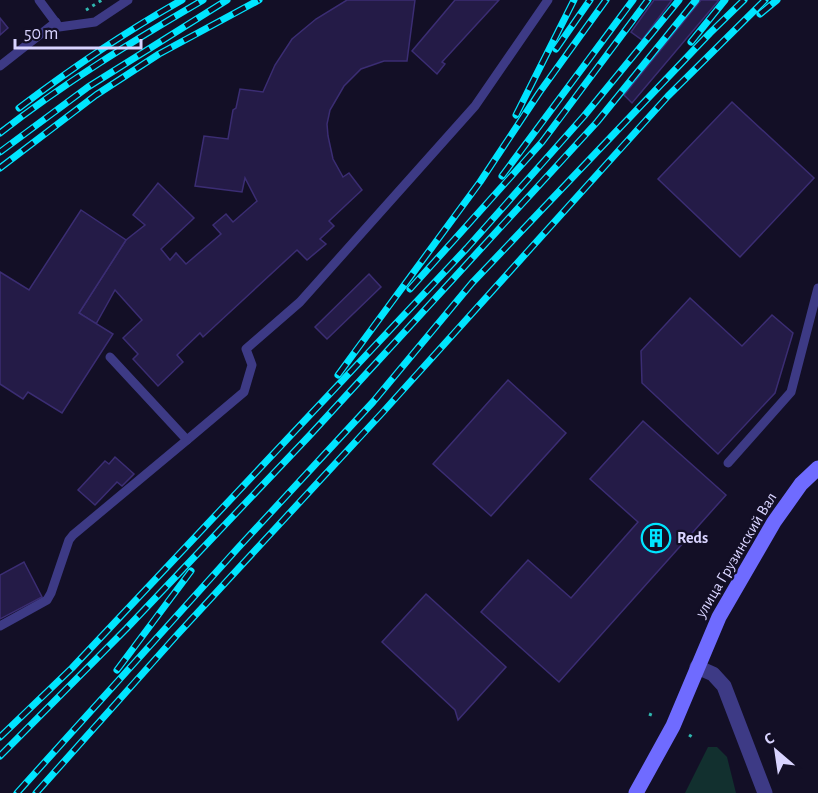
<svg xmlns="http://www.w3.org/2000/svg" width="818" height="793" font-family="'Alegreya Sans',sans-serif">
  <style>
    .green { fill: #12302f }
    .building { fill: #241b47; stroke: #3b2d73; stroke-width: 1.5 }
    .lines { fill: none; stroke-linecap: round; stroke-linejoin: round }
    .path { stroke: #2fb8b0; stroke-width: 3; stroke-dasharray: 3 4.5; stroke-linecap: butt }
    .service { stroke: #3d3a85; stroke-width: 9 }
    .tertiary { stroke: #3d3a85; stroke-width: 15 }
    .secondary { stroke: #6f6bff; stroke-width: 15 }
    .rail-casing { stroke: #00e5ff; stroke-width: 7 }
    .rail { stroke: #130f26; stroke-width: 4.5; stroke-dasharray: 14; stroke-linecap: butt }
    .labels { text-anchor: middle; dominant-baseline: central; stroke-width: 4.5; stroke-linejoin: round; paint-order: stroke }
    .poi-label { font-size: 16px; font-weight: bold; fill: #d9d4ff; stroke: #130f26; text-anchor: start }
    .street-label { font-size: 16px; fill: #d9d4ff; stroke: #130f26 }
  </style>
  <rect width="100%" height="100%" fill="#130f26"/>
  <polygon class="green" points="708,747 717,747 727,757 736,793 685,793"/>
  <g class="building">
    <polygon points="347,0 415,0 407,61 384,61 361,69 344,86 330,110 327,124 328,136 333,159 343,177 349,173 362,190 329,221 334,226 320,239 326,244 307,260 297,250 203,337 200,333 177,355 183,362 158,386 133,359 138,354 123,338 142,320 115,290 96,324 79,313 126,240 145,225 133,215 158,183 194,218 161,249 170,260 176,253 186,264 221,234 213,225 226,214 233,222 257,201 245,178 242,192 195,186 204,136 228,139 233,110 236,108 240,89 263,92 275,65 292,39 316,19"/>
    <polygon points="455,0 499,0 442,62 445,64 437,74 412,51"/>
    <polygon points="654,0 672,0 642,40 631,32"/>
    <polygon points="701,0 719,0 632,103 624,95"/>
    <polygon points="0,18 8,28 0,35"/>
    <polygon points="732,102 814,178 740,257 658,179"/>
    <polygon points="81,210 126,240 79,313 113,334 62,413 28,392 23,399 0,384 0,272 29,290"/>
    <polygon points="369,274 381,287 327,339 315,327"/>
    <polygon points="690,298 742,346 772,315 793,333 775,393 718,454 642,383 641,351"/>
    <polygon points="508,380 566,433 491,516 433,464"/>
    <polygon points="643,421 726,495 559,682 481,612 528,560 571,598 638,522 590,479"/>
    <polygon points="115,457 134,474 122,486 117,482 95,505 78,490 105,461 109,464"/>
    <polygon points="24,562 42,597 0,619 0,575"/>
    <polygon points="426,594 506,667 458,720 455,710 382,642"/>
  </g>
  <g class="lines">
    <g class="path">
      <polyline points="86,10 102,0"/>
      <polyline points="649,714 654,716"/>
      <polyline points="689,735 694,738"/>
    </g>
    <g class="service">
      <polyline points="39,0 59,27 95,22 128,0"/>
      <polyline points="0,66 56,22"/>
      <polyline points="187,440 244,392 252,365 246,349 300,302 475,106 548,0"/>
      <polyline points="728,463 791,392 818,288"/>
      <polyline points="0,626 47,600 51,593 69,540 73,535 187,440 110,357"/>
    </g>
    <polyline class="tertiary" points="697,667 713,674 724,686 765,793"/>
    <polyline class="secondary" points="636,793 673,726 719,617 774,522 801,484 818,468"/>
    <g class="rail-casing">
      <g id="rail">
        <polyline points="760,14 777,0"/>
        <polyline points="691,42 725,0"/>
        <polyline points="556,49 590,0"/>
        <path d="M19 108C72 68 125 32 182 0"/>
        <polyline points="516,115 574,0"/>
        <path d="M0 133C64 83 133 41 203 0"/>
        <polyline points="0,152 88,87 227,0"/>
        <polyline points="0,168 96,95 159,54 259,0"/>
        <polyline points="502,176 633,0"/>
        <polyline points="410,289 542,142 648,0"/>
        <polyline points="338,375 480,182 539,93 606,0"/>
        <polyline points="117,670 191,571"/>
        <polyline points="0,737 72,668 467,248 584,116 679,0"/>
        <polyline points="0,756 126,629 311,434 597,122 696,0"/>
        <polyline points="17,793 237,549 373,402 472,283 710,33 744,0"/>
        <polyline points="36,793 177,635 383,412 668,96 765,0"/>
      </g>
    </g>
    <use href="#rail" class="rail"/>
  </g>
  <defs>
    <g id="building-ring" transform="scale(1.5)"><circle r="9.5" fill="#130f26" stroke="#00e5ff" stroke-width="1.5"/><path d="M-4-6H4V6H1V3H-1V6H-4ZM-2.5-4.3h1.7v1.8h-1.7ZM.8-4.3h1.7v1.8H.8ZM-2.5-1h1.7V.8h-1.7ZM.8-1h1.7V.8H.8Z" fill="#00e5ff"/></g>
  </defs>
  <g fill-rule="evenodd">
    <use href="#building-ring" x="656" y="538"/>
  </g>
  <g class="labels">
    <g class="poi-label">
      <text x="677" y="538">Reds</text>
    </g>
    <g class="street-label">
      <text transform="translate(736 555) rotate(-59)">улица Грузинский Вал</text>
    </g>
  </g>
  <g transform="translate(776 751) rotate(331)" stroke="#130f26" stroke-width="4.5" paint-order="stroke">
  <path d="M0-4.5L10 22L0 15L-10 22Z" fill="#d9d4ff"/>
  <text y="-9" font-size="16" font-weight="bold" text-anchor="middle" fill="#d9d4ff">С</text>
  </g>
  <path d="M15 39v9h126v-9" fill="none" stroke="#d9d4ff" stroke-width="3"/>
  <text x="24" y="39" font-size="18" fill="#d9d4ff" stroke="#130f26" stroke-width="4.5" paint-order="stroke">50 m</text>
</svg>
